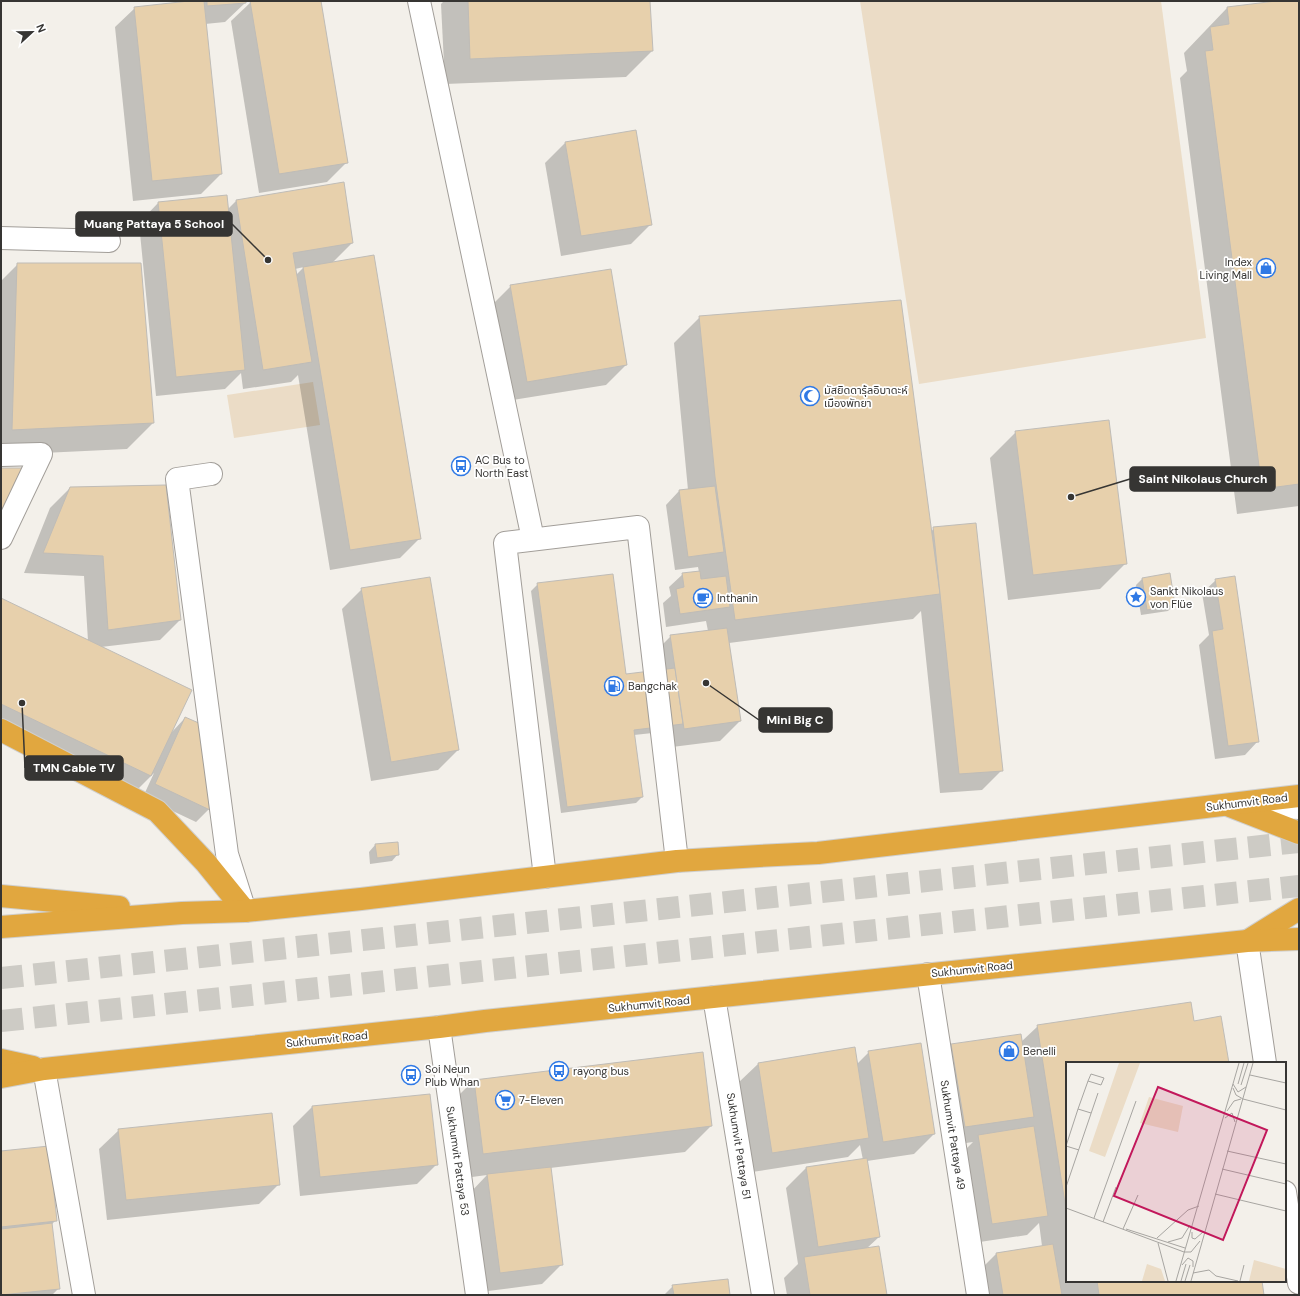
<svg xmlns="http://www.w3.org/2000/svg" width="1300" height="1296" font-family="'DM Sans','Noto Sans Thai',sans-serif">
  <style>
    .green { fill: #ebdcc6 }
    .shadow { fill: #0003; fill-rule: evenodd }
    .building { fill: #e7d0ac; stroke: #bfbcb7 }
    .lines { fill: none; stroke-linecap: round; stroke-linejoin: round }
    .highway-tunnel { stroke: #cdcbc5; stroke-width: 22; stroke-dasharray: 22 11; stroke-linecap: butt }
    .minor-casing { stroke: #a29e99; stroke-width: 24 }
    .highway-casing { stroke: #cfcfce; stroke-width: 24 }
    .minor { stroke: #fff; stroke-width: 22 }
    .highway { stroke: #e1a73f; stroke-width: 22 }
    .labels { text-anchor: middle; dominant-baseline: central; stroke-width: 3.5; stroke-linejoin: round; paint-order: stroke }
    .poi-label { font-size: 11px; fill: #363533; stroke: #fff; text-anchor: start }
    .street-label { font-size: 11px; fill: #363533; stroke: #fff }
    .inset-road { fill: none; stroke: #a7a5a1; stroke-width: 1 }
    .view { fill: #c2185b; fill-opacity: 0.15; stroke: #c2185b; stroke-width: 2 }
    .inset-edge { fill: none; stroke: #363533; stroke-width: 2 }
    .leader { fill: none; stroke: #363533; stroke-width: 1.5 }
    .callout-dot { fill: #363533; stroke: #fff; stroke-width: 1.5 }
    .callout { fill: #363533; stroke: #363533; stroke-width: 1.5 }
    .callout-label { font-size: 12px; text-anchor: middle; font-weight: bold; fill: #fff }
  </style>
  <rect width="100%" height="100%" fill="#f3f0ea"/>
  <g class="green">
    <polygon points="860,1 1161,1 1206,338 919,384"/>
    <polygon points="313,382 320,425 234,438 227,395"/>
  </g>
  <g class="shadow">
    <polygon points="188,1 245,1 245,3 225,22 205,24 221,174 201,194 133,201 115,27 135,8 187,2"/>
    <polygon points="254,1 320,1 347,162 327,182 259,193 231,21 251,2"/>
    <polygon points="444,1 649,1 652,51 626,77 445,84 441,4"/>
    <polygon points="1284,1 1299,1 1299,506 1237,514 1180,78 1187,71 1184,53 1227,8"/>
    <polygon points="565,143 651,224 631,244 561,256 545,163"/>
    <path d="M343 184 352 243 332 263 420 538 400 558 330 570 298 375 291 382 243 389 241 373 225 389 156 396 139 223 158 203 228 209 236 201ZM304 267 296 275 295 269Z"/>
    <polygon points="18,264 140,264 153,423 127,449 1,455 1,281"/>
    <polygon points="610,270 626,365 606,385 507,401 491,306 511,286"/>
    <polygon points="700,317 931,532 934,528 1002,770 982,790 940,793 921,611 913,619 729,643 740,721 720,741 664,748 662,732 634,735 642,797 636,803 561,813 531,591 538,584 625,675 653,672 651,656 671,636 708,631 706,621 666,627 663,603 671,596 669,587 683,574 699,572 698,567 675,570 666,505 679,491 688,490 674,343"/>
    <polygon points="1016,432 1126,563 1100,589 1008,600 990,458"/>
    <polygon points="70,488 180,620 160,640 101,647 171,733 185,718 209,809 196,822 143,797 154,773 125,802 1,742 1,599 88,641 84,576 24,573 50,508"/>
    <polygon points="1142,579 1174,605 1168,611 1141,615 1136,585"/>
    <polygon points="1216,580 1258,741 1245,755 1215,759 1199,645 1209,635 1202,593"/>
    <polygon points="362,589 458,750 438,770 371,781 342,609"/>
    <polygon points="397,843 398,854 392,861 370,864 369,852 375,845"/>
    <polygon points="1193,1022 1228,1063 1067,1063 1067,1281 1261,1281 1263,1295 980,1295 977,1273 997,1253 1042,1246 1039,1223 1027,1235 973,1243 959,1156 973,1142 945,1146 932,1065 952,1045 1021,1042 1038,1026"/>
    <polygon points="854,1049 856,1065 869,1052 934,1134 914,1154 867,1161 879,1237 866,1249 886,1295 787,1295 784,1278 798,1264 786,1188 806,1168 863,1160 860,1145 848,1157 752,1172 738,1083 758,1064"/>
    <polygon points="474,1080 711,1126 685,1152 550,1168 562,1264 542,1284 480,1292 468,1195 487,1175 457,1179 448,1106"/>
    <polygon points="312,1107 437,1164 417,1184 300,1196 293,1126"/>
    <polygon points="119,1130 279,1184 259,1204 107,1220 99,1149"/>
    <polygon points="1,1152 56,1220 51,1225 59,1288 52,1295 1,1295"/>
    <polygon points="673,1286 729,1295 664,1295"/>
  </g>
  <g class="building">
    <polygon points="189,1 204,1 222,174 152,181 134,7"/>
    <polygon points="207,1 246,1 246,3 207,6"/>
    <polygon points="250,1 321,1 348,163 279,174"/>
    <polygon points="468,1 650,1 653,51 470,59"/>
    <polygon points="1276,1 1299,1 1299,484 1262,489 1205,51 1213,50 1210,27 1229,24 1227,7"/>
    <polygon points="636,130 652,225 581,236 565,142"/>
    <polygon points="344,182 353,243 293,253 312,362 263,370 236,200"/>
    <polygon points="227,195 245,370 176,377 158,202"/>
    <polygon points="374,255 421,539 350,550 303,267"/>
    <polygon points="17,263 141,263 154,423 12,430"/>
    <polygon points="611,269 627,365 527,382 510,285"/>
    <polygon points="901,300 940,594 735,620 715,477 699,316"/>
    <polygon points="1109,420 1127,564 1033,575 1015,431"/>
    <polygon points="1,468 29,468 1,517"/>
    <polygon points="166,485 181,620 108,630 103,556 43,553 70,487"/>
    <polygon points="715,486 724,552 688,557 679,490"/>
    <polygon points="976,523 1003,771 959,774 933,527"/>
    <polygon points="700,571 701,579 726,576 730,607 680,614 676,589 684,587 682,573"/>
    <polygon points="1170,573 1175,605 1147,610 1142,578"/>
    <polygon points="613,574 626,674 675,668 683,724 634,730 643,797 567,807 537,583"/>
    <polygon points="1235,576 1259,742 1228,746 1212,631 1223,629 1215,579"/>
    <polygon points="430,577 459,750 391,762 361,588"/>
    <polygon points="1,598 192,690 151,776 1,704"/>
    <polygon points="727,628 741,721 684,729 670,635"/>
    <polygon points="185,717 201,724 210,810 155,784"/>
    <polygon points="398,842 399,855 377,858 375,844"/>
    <polygon points="1191,1002 1194,1021 1221,1016 1229,1063 1067,1063 1067,1216 1037,1025"/>
    <polygon points="1021,1034 1034,1117 965,1127 951,1044"/>
    <polygon points="921,1043 935,1134 883,1142 868,1051"/>
    <polygon points="855,1047 869,1138 772,1153 758,1063"/>
    <polygon points="703,1052 712,1126 483,1154 474,1080"/>
    <polygon points="430,1094 438,1165 320,1177 312,1106"/>
    <polygon points="272,1113 280,1185 126,1200 118,1129"/>
    <polygon points="1034,1126 1048,1216 992,1224 978,1135"/>
    <polygon points="49,1146 57,1221 1,1227 1,1151"/>
    <polygon points="867,1158 880,1237 818,1247 806,1167"/>
    <polygon points="551,1167 563,1265 500,1273 487,1174"/>
    <polygon points="52,1223 60,1289 1,1295 1,1229"/>
    <polygon points="1053,1244 1062,1295 1003,1295 996,1253"/>
    <polygon points="879,1246 887,1295 810,1295 804,1257"/>
    <polygon points="728,1279 730,1295 674,1295 672,1285"/>
    <polygon points="1097,1281 1262,1281 1264,1295 1099,1295"/>
  </g>
  <g class="lines">
    <g class="highway-tunnel">
      <polyline points="1,978 1299,842"/>
      <polyline points="1,1021 1299,886"/>
    </g>
    <g class="minor-casing">
      <g id="minor">
        <polyline points="419,1 533,539"/>
        <polyline points="1,238 109,241"/>
        <polyline points="1,455 41,454 1,538"/>
        <polyline points="211,474 177,479 227,854 245,911"/>
        <polyline points="1265,806 1299,808"/>
        <polyline points="545,877 505,543 638,527 677,861"/>
        <polyline points="1247,941 1265,1063"/>
        <polyline points="928,974 978,1295"/>
        <polyline points="714,997 763,1295"/>
        <polyline points="439,1027 477,1295"/>
        <polyline points="44,1069 84,1295"/>
        <polyline points="1285,1192 1299,1283"/>
      </g>
    </g>
    <g class="highway-casing">
      <g id="highway">
        <polyline points="1,730 157,811 206,863 245,911"/>
        <polyline points="1230,806 1299,833"/>
        <polyline points="1,896 119,907"/>
        <polyline points="1,927 182,913 245,911 361,899 677,861 759,856 818,853 1299,796"/>
        <polyline points="1249,940 1299,909"/>
        <polyline points="1,1060 33,1067"/>
        <polyline points="1,1077 44,1069 439,1027 485,1021 1247,941 1299,939"/>
      </g>
    </g>
    <use href="#minor" class="minor"/>
    <use href="#highway" class="highway"/>
  </g>
  <defs>
    <g id="shop-ring" transform="scale(1)"><circle r="9.5" fill="#fff" stroke="#2f79e5" stroke-width="1.5"/><path d="M-5-2.5h2.3a2.7 3.5 0 0 1 5.4 0H5L5.5 6h-11ZM-1.5-2.5h3a1.5 2.3 0 0 0-3 0Z" fill="#2f79e5"/></g>
    <g id="mosque-ring" transform="scale(1)"><circle r="9.5" fill="#fff" stroke="#2f79e5" stroke-width="1.5"/><path d="M3.5-4.9A6 6 0 1 0 3.5 4.9A5 5 0 1 1 3.5-4.9Z" fill="#2f79e5"/></g>
    <g id="bus-ring" transform="scale(1)"><circle r="9.5" fill="#fff" stroke="#2f79e5" stroke-width="1.5"/><path d="M-5-6H5V4H4V6H2V4H-2V6H-4V4H-5ZM-3.5-4V0h7V-4ZM-3.5 1.2v1.5H-2V1.2ZM2 1.2v1.5H3.5V1.2Z" fill="#2f79e5"/></g>
    <g id="sight-ring" transform="scale(1)"><circle r="9.5" fill="#fff" stroke="#2f79e5" stroke-width="1.5"/><path d="M0-6L1.8-2.2L6-1.7L2.9 1.2L3.7 5.4L0 3.3L-3.7 5.4L-2.9 1.2L-6-1.7L-1.8-2.2Z" fill="#2f79e5"/></g>
    <g id="cafe-ring" transform="scale(1)"><circle r="9.5" fill="#fff" stroke="#2f79e5" stroke-width="1.5"/><path d="M-5.5-4.5H6V0H3Q3 3.5 0 3.5H-2.5Q-5.5 3.5-5.5 0ZM3-3.2v2h1.7v-2ZM-6 4.5H4V6H-6Z" fill="#2f79e5"/></g>
    <g id="fuel-ring" transform="scale(1)"><circle r="9.5" fill="#fff" stroke="#2f79e5" stroke-width="1.5"/><path d="M-5.5-6h7V0h2V4h1.3V-2.5L3-4.5l.8-.8L6-3V5H2.5V1h-1V6h-7ZM-4.2-4.7v3.2H.2V-4.7Z" fill="#2f79e5"/></g>
    <g id="supermarket-ring" transform="scale(1)"><circle r="9.5" fill="#fff" stroke="#2f79e5" stroke-width="1.5"/><path d="M-6-5.5h2.5l.6 2H6L4.5 2H-2.5L-4.4-4H-6ZM-1.5 3.2a1.3 1.3 0 1 0 .1 0ZM3 3.2a1.3 1.3 0 1 0 .1 0Z" fill="#2f79e5"/></g>
  </defs>
  <g fill-rule="evenodd">
    <use href="#shop-ring" x="1266" y="268"/>
    <use href="#mosque-ring" x="810" y="396"/>
    <use href="#bus-ring" x="461" y="466"/>
    <use href="#sight-ring" x="1136" y="597"/>
    <use href="#cafe-ring" x="703" y="598"/>
    <use href="#fuel-ring" x="614" y="686"/>
    <use href="#shop-ring" x="1009" y="1051"/>
    <use href="#bus-ring" x="559" y="1071"/>
    <use href="#bus-ring" x="411" y="1075"/>
    <use href="#supermarket-ring" x="505" y="1100"/>
  </g>
  <g class="labels">
    <g class="poi-label">
      <text x="1252" y="262" text-anchor="end">Index<tspan x="1252" dy="13">Living Mall</tspan></text>
      <text x="824" y="390">มัสยิดดารุ้ลอิบาดะห์<tspan x="824" dy="13">เมืองพัทยา</tspan></text>
      <text x="475" y="460">AC Bus to<tspan x="475" dy="13">North East</tspan></text>
      <text x="1150" y="591">Sankt Nikolaus<tspan x="1150" dy="13">von Flüe</tspan></text>
      <text x="717" y="598">Inthanin</text>
      <text x="628" y="686">Bangchak</text>
      <text x="1023" y="1051">Benelli</text>
      <text x="425" y="1069">Soi Neun<tspan x="425" dy="13">Plub Whan</tspan></text>
      <text x="573" y="1071">rayong bus</text>
      <text x="519" y="1100">7-Eleven</text>
    </g>
    <g class="street-label">
      <text transform="translate(1247 802) rotate(-7)">Sukhumvit Road</text>
      <text transform="translate(972 969) rotate(-6)">Sukhumvit Road</text>
      <text transform="translate(649 1004) rotate(-6)">Sukhumvit Road</text>
      <text transform="translate(327 1039) rotate(-6)">Sukhumvit Road</text>
      <text transform="translate(953 1135) rotate(81)">Sukhumvit Pattaya 49</text>
      <text transform="translate(739 1146) rotate(81)">Sukhumvit Pattaya 51</text>
      <text transform="translate(458 1161) rotate(82)">Sukhumvit Pattaya 53</text>
    </g>
  </g>
  <g transform="translate(1066 1062)">
    <rect width="220" height="220" fill="#f3f0ea"/>
    <path d="M53 1H74L39 95 23 89ZM83 35 117 44 112 70 74 61ZM188 198 220 207V219H183ZM81 202 95 207 99 219H76Z" fill="#ebdcc6"/>
    <path class="inset-road" d="M184 13 220 21M167 22 172 30 180 25M172 22 178 1M175 23 182 1M167 26 170 33 177 37 220 48M12 47 25 51M161 49 168 39 175 37M159 56 166 51 169 60M0 84 12 47 22 19 25 12 38 16 35 23 22 19M0 84 13 88M161 89 220 102M156 107 220 122M0 125 32 31M149 132 220 149M0 146 118 190M28 156 70 39M37 160 50 125M57 167 72 133M60 167 119 186M126 170V176L129 177 137 170M91 176 122 148 133 144M102 180 116 176 124 163M92 181 102 219M118 190H125L134 179M116 203 122 196 127 199V205M127 211 143 208 150 214 172 219M110 219 173 1M115 219 120 202M119 219 124 203M125 219 187 1M174 219 178 203"/>
    <path class="view" d="M92 25 201 68 157 178 48 134Z"/>
    <rect width="220" height="220" class="inset-edge"/>
  </g>
  <path class="leader" d="M268 260L232 224M1071 497L1130 479M706 683L759 720M22 703L25 768"/>
  <g class="callout-dot">
    <circle cx="268" cy="260" r="4"/>
    <circle cx="1071" cy="497" r="4"/>
    <circle cx="706" cy="683" r="4"/>
    <circle cx="22" cy="703" r="4"/>
  </g>
  <g class="callout">
    <rect x="76" y="212" width="156" height="24" rx="4"/>
    <rect x="1130" y="467" width="145" height="24" rx="4"/>
    <rect x="759" y="708" width="73" height="24" rx="4"/>
    <rect x="25" y="756" width="98" height="24" rx="4"/>
  </g>
  <g class="callout-label">
    <text x="154" y="228">Muang Pattaya 5 School</text>
    <text x="1203" y="483">Saint Nikolaus Church</text>
    <text x="795" y="724">Mini Big C</text>
    <text x="74" y="772">TMN Cable TV</text>
  </g>
  <rect width="1300" height="1296" fill="none" stroke="#363533" stroke-width="4"/>
  <g transform="translate(32 32) rotate(68)" stroke="#ffffff" stroke-width="3" paint-order="stroke">
  <path d="M0-3L7 15L0 10L-7 15Z" fill="#363533"/>
  <text y="-6" font-size="11" font-weight="bold" text-anchor="middle" fill="#363533">N</text>
  </g>
</svg>
